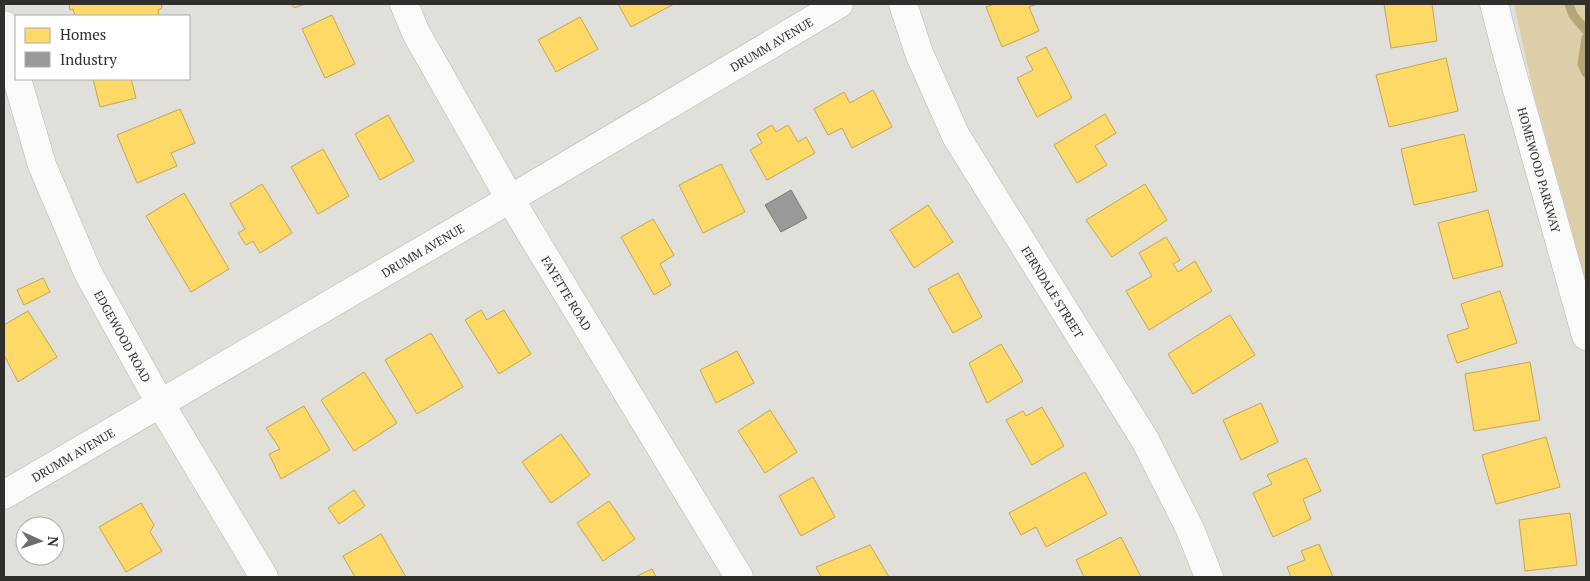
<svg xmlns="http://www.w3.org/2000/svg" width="1590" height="581" font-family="'PT Serif',serif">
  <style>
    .green { fill: #dccfa8 }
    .homes { fill: #ffd966; stroke: #c1a655 }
    .industry { fill: #999; stroke: #7a7978 }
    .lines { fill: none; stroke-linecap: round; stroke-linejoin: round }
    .stream { stroke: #b5a674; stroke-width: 9 }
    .street-casing { stroke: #b6b5b0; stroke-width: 29 }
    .street { stroke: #fafaf9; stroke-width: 28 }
    .labels { text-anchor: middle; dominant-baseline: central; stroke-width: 5; stroke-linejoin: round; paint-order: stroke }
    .street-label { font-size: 12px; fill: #312f2c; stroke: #fff }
  </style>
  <rect width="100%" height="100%" fill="#e0dfd9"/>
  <polygon class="green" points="1514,4 1586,4 1586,282 1534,95"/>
  <g class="homes">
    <polygon points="69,4 161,4 162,8 158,10 159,16 75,16 73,9 70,10"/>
    <polygon points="292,4 305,4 294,8"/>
    <polygon points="618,4 674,4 631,27"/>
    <polygon points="995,4 1037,4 1029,7 1039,31 1002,47 986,7"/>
    <polygon points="1384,4 1432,4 1437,41 1391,48"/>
    <polygon points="332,15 355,64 325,78 302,29"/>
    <polygon points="580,17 598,49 556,72 538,40"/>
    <polygon points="1046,47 1072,98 1037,117 1017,78 1033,70 1026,57"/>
    <polygon points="1446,58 1458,111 1389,127 1376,75"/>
    <polygon points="93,79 131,79 136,98 100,107"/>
    <polygon points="873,90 892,127 852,148 842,128 828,135 814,109 844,92 850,103"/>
    <polygon points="180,109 195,143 171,153 177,166 137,183 117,135"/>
    <polygon points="1105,114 1116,133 1095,146 1107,165 1077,183 1054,145"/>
    <polygon points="388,115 414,161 380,180 355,134"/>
    <polygon points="772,125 776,132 788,125 798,142 806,137 815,153 767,180 750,150 762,143 757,134"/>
    <polygon points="1464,134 1477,191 1414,205 1401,149"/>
    <polygon points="323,149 349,196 318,214 291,167"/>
    <polygon points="721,164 745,212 703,233 679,185"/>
    <polygon points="262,184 292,233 260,253 253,241 246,245 238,233 245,229 230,204"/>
    <polygon points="1145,184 1167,220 1112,257 1086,220"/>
    <polygon points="184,193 229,269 191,292 146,216"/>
    <polygon points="928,205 953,242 914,268 890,230"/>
    <polygon points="1488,210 1503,266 1453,279 1438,223"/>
    <polygon points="653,219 674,255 660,264 671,285 654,295 621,237"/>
    <polygon points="1166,237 1180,260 1173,264 1178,272 1195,261 1212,291 1149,330 1126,291 1152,276 1139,253"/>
    <polygon points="958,273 982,317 953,333 928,289"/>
    <polygon points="43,278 50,292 24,305 17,290"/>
    <polygon points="1500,291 1517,343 1457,363 1447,335 1469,328 1461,304"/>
    <polygon points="481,310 487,320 504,310 531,354 499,374 465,320"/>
    <polygon points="28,311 57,357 18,382 4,355 4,325"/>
    <polygon points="1230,315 1255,355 1193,394 1168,354"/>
    <polygon points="431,333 463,387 417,414 385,360"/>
    <polygon points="1001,344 1023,381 987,403 969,363"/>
    <polygon points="737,351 754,383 716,403 700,370"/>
    <polygon points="1530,362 1540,420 1474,431 1465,374"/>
    <polygon points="364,372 397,423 354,451 321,400"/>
    <polygon points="1261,403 1278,442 1241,460 1223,420"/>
    <polygon points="304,406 330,450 281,479 269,454 280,449 266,428"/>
    <polygon points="1042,407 1064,446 1032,465 1006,420 1023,411 1026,416"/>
    <polygon points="770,410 797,452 765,473 738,431"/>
    <polygon points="561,434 590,475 551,503 522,462"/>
    <polygon points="1546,437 1560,487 1496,504 1482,455"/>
    <polygon points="1306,458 1321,491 1303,499 1311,519 1273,537 1253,493 1272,484 1267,475"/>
    <polygon points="1085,472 1107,514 1046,547 1036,527 1021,535 1009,513"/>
    <polygon points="813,477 835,517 801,536 779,496"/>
    <polygon points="354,490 365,506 339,524 328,508"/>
    <polygon points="609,501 635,539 603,561 577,523"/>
    <polygon points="141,503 154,525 150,532 162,551 126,572 99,527"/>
    <polygon points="1570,513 1577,565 1525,571 1519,520"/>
    <polygon points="381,534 406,577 355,577 343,556"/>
    <polygon points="1121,537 1141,577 1084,577 1076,560"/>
    <polygon points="1319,544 1333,577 1291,577 1287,567 1305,560 1301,551"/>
    <polygon points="870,545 889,577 821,577 816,567"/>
    <polygon points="652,569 656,577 635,577"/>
  </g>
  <polygon class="industry" points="791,190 807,218 781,232 765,205"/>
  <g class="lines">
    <g class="stream">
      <polyline points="1569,4 1573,15 1586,30"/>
      <polyline points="1586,38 1582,64 1586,73"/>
    </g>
    <g class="street-casing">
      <g id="street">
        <path id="s1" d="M404 4 416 33 510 199 739 577"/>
        <path id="s2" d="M903 4 919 53 956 136 1145 440 1190 529 1209 577"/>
        <path id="s3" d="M1494 4 1507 54 1586 336"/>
        <polyline points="4,25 16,76"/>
        <path id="s4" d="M17 79 42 165 88 273 160 403 264 577"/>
        <path id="s5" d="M4 495 510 199 839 4"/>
      </g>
    </g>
    <use href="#street" class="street"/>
  </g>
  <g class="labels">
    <g class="street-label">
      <text stroke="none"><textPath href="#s5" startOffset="890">DRUMM AVENUE</textPath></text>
      <text stroke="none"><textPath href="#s3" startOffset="172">HOMEWOOD PARKWAY</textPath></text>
      <text stroke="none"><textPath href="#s5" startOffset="485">DRUMM AVENUE</textPath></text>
      <text stroke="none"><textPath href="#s2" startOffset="326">FERNDALE STREET</textPath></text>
      <text stroke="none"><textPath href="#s1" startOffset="332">FAYETTE ROAD</textPath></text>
      <text stroke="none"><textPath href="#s4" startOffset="279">EDGEWOOD ROAD</textPath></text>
      <text stroke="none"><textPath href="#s5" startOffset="80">DRUMM AVENUE</textPath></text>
    </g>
  </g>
  <rect width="1590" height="581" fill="none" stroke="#312f2c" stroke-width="10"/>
  <rect x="15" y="15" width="175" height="65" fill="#ffffff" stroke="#adacab"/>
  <rect x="25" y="28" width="25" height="15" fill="#ffd966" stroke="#adacab"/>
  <text x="60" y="40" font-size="15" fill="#312f2c">Homes</text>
  <rect x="25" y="52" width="25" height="15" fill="#999999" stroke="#adacab"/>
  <text x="60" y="65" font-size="15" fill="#312f2c">Industry</text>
  <g transform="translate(40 541) rotate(93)"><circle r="24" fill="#ffffff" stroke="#adacab"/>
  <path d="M0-4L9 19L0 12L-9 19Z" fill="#6e6d69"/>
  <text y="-8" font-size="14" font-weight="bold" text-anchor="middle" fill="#312f2c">N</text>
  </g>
</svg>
